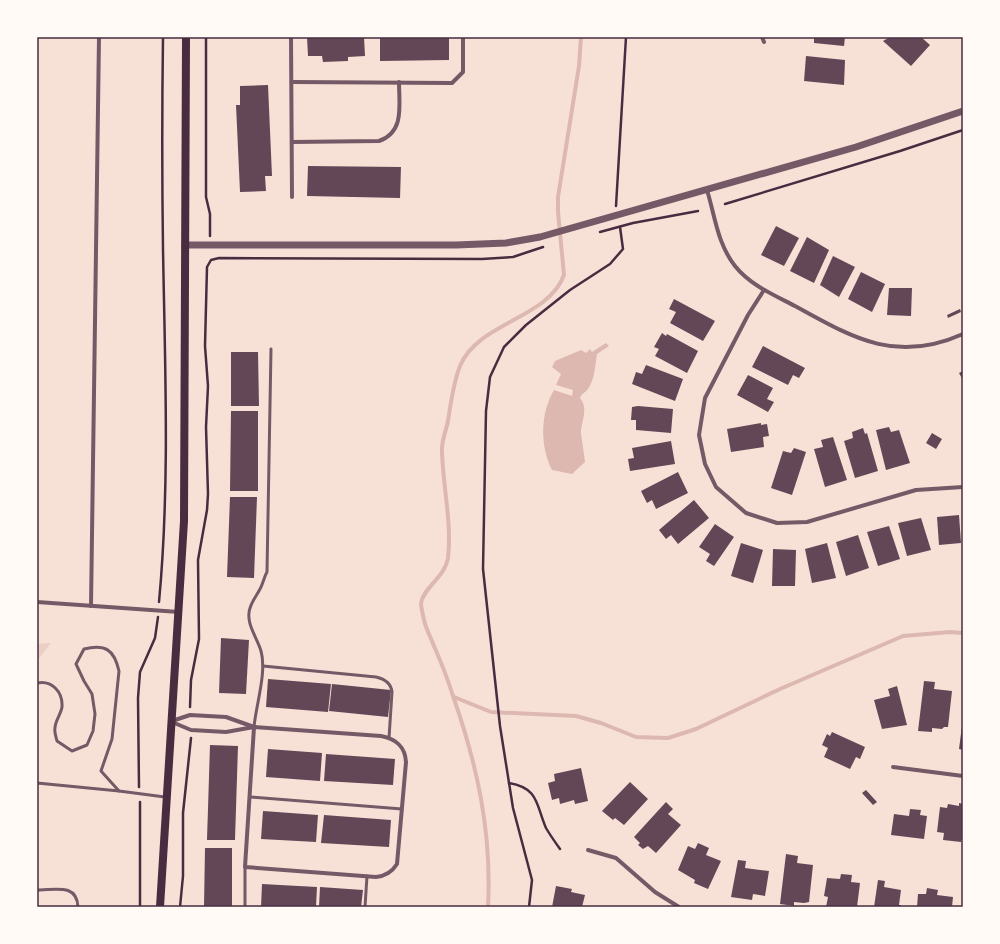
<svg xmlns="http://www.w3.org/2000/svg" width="1000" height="944" font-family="'Libre Baskerville',serif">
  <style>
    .green { fill: #ebcfc5 }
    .water { fill: #dcb8b0 }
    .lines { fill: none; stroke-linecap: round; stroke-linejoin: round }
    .stream { stroke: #dcb8b0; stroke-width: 4 }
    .building { fill: #644757 }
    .path { stroke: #4a2c40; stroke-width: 2.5 }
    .service { stroke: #755966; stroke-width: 3 }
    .minor { stroke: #755966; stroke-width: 4 }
    .tertiary { stroke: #755966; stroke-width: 7 }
    .secondary { stroke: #4a2c40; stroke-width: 8 }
    .neatline { fill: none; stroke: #4a2c40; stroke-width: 1.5 }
  </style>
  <rect width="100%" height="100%" fill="#f7e1d7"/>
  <polygon class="green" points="51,643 37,661 37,644"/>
  <path class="water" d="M606 343 609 346 597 354C595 365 595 379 588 389 585 393 582 393 580 398 589 408 581 422 581 433 582 443 584 452 585 462L572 474 552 470C540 446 540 414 554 390L572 396 573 390 556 385 561 374 552 367 555 361 581 350 586 353 590 349 592 352Z"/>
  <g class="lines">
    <g class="stream">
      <polyline points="454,697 491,712 576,716 601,723 636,737 668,738 696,729 780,689 903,636 950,632 963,633"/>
      <path d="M488 907C492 831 477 764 452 693 447 677 441 662 434 646 431 638 426 629 424 620 423 615 421 608 421 603 423 588 445 577 448 558 452 523 443 487 442 452 441 442 446 431 448 421 451 402 453 384 460 366 478 322 548 319 564 275L558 212V197L579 66 581 37"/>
    </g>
  </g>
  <g class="building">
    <polygon points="307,37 364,37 365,56 348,57 348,61 323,62 322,56 308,56"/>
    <polygon points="380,37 449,37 449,60 380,61"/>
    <polygon points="814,37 845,37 844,46 814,43"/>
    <polygon points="890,37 921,37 930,45 911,66 883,41"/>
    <polygon points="806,56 845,60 844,85 804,81"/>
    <polygon points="268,85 272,176 265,176 266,191 240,192 236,105 240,105 240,86"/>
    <polygon points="308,166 401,167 400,198 307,196"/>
    <polygon points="776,226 799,238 784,266 761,255"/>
    <polygon points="807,237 829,250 814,283 790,271"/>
    <polygon points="833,256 855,267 839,297 820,285"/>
    <polygon points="861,272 885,284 872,312 848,299"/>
    <polygon points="889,288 912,288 911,316 887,315"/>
    <polygon points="674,299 715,321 703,341 670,323 676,312 669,309"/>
    <polygon points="960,309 961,312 948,318 947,315"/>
    <polygon points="662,333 666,336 667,334 698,351 687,373 655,356 659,349 654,347"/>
    <polygon points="763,346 805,368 799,378 793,375 788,385 752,367"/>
    <polygon points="231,352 258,352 259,406 231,406"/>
    <polygon points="646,365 683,379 675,401 632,384 636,372 642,374"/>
    <polygon points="963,371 963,380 959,373"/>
    <polygon points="748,375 773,388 767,399 774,402 768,412 737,395"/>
    <polygon points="638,406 673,409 671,433 636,430 636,420 631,420 632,407"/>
    <polygon points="231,411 258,411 258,491 230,491"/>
    <polygon points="761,423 761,425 767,424 769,436 763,437 764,447 731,452 727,429"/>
    <polygon points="889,427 891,432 899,430 910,463 886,470 876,430"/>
    <polygon points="863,428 865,434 867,433 878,471 855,478 844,441 853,438 852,432"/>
    <polygon points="932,433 942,439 936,449 926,443"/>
    <polygon points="833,437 847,480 825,487 814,449 823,447 821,440"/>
    <polygon points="671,441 675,464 630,471 628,459 634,458 632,448"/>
    <polygon points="794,448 806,452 792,495 771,488 783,451 791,453"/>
    <polygon points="678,472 688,493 656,509 652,500 647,503 641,491"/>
    <polygon points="230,497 257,497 254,578 227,577"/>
    <polygon points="694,500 709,518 678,544 671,535 666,539 659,530"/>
    <polygon points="959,515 961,543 939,545 937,517"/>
    <polygon points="921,518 931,550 907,556 898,523"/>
    <polygon points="715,524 734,537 714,566 706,561 710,554 699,547"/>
    <polygon points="889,526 900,559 878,566 867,532"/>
    <polygon points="858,535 869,568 846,576 836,542"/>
    <polygon points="741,543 763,550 753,583 731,576"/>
    <polygon points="827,543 836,578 812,583 805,549"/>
    <polygon points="773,549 796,550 795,586 772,586"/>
    <polygon points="221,638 249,640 246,694 219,693"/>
    <polygon points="268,679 331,684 328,712 266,707"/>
    <polygon points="924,681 935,682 934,689 952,691 948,727 944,727 942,729 932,728 932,732 918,731"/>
    <polygon points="332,684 391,690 388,717 329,711"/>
    <polygon points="897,686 907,725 882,729 874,700 890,696 888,689"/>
    <polygon points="962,726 963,726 963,750 959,749"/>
    <polygon points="832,732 865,747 860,759 856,757 850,769 824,757 828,748 822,745 827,734 830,736"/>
    <polygon points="210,745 238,746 235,840 207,840"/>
    <polygon points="268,749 322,753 320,781 266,777"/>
    <polygon points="326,754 395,759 393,785 324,781"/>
    <polygon points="581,768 588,801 575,804 574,800 560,804 559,798 552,800 548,783 555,781 554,774"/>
    <polygon points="630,782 648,799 624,825 615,818 613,820 602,811"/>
    <polygon points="866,790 877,802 873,805 862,793"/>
    <polygon points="666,802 673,809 668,814 681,825 656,853 648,846 643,849 638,845 640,843 634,837"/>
    <polygon points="959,803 963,804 963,835 961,842 943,840 944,833 937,832 940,807 947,808 948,804 959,806"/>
    <polygon points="910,809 921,810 920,815 927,816 924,839 891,835 894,814 909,816"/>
    <polygon points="263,811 318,815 316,842 261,839"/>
    <polygon points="324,815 391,820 389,847 321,843"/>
    <polygon points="698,843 709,848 706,855 721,861 708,889 694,883 695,880 678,870 688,846 695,849"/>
    <polygon points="205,848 232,848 232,907 204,907"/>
    <polygon points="786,854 798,856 797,863 813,865 809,902 804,903 794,902 794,906 780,904"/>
    <polygon points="738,860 746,861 745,868 769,871 765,896 753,894 752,900 731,897"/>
    <polygon points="841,874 852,875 851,882 860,883 857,907 826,907 828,897 824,896 827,878 840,879"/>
    <polygon points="878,880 885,881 884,887 901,890 899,905 901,905 901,907 874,907"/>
    <polygon points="262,884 317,887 316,907 261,907"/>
    <polygon points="556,886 572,889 571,892 585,895 582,907 552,907"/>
    <polygon points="320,887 363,890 361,907 319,907"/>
    <polygon points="927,888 938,890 937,895 953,897 952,907 917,907 918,894 926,894"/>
  </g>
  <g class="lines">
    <g class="path">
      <polyline points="206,37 206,197 210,214 210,236"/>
      <polyline points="725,204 900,151 963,130"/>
      <polyline points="616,206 626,37"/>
      <polyline points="600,232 633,223 698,211"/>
      <path d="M159 602C170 485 165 367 163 249 162 178 162 108 163 37"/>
      <polyline points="190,707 191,680 199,639 198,560 207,510 208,494 206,427 208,386 205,346 207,267 211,260 219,258 482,259 513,257 543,247"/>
      <path d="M509 783C539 788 536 805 546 828 550 835 555 842 560 849"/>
      <polyline points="139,787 138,698 140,672 155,638 158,617"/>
      <polyline points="140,907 140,802"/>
      <polyline points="180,907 183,876 183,813 191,738"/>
      <polyline points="529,907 532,880 513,808 500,726 483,569 486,411 490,377 504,347 526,325 570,290 610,264 623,249 620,227"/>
    </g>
    <g class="service">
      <path d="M263 666 376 677C385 679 391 683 392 692L389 738"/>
      <path d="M37 683C52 680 63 692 62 707 61 714 55 721 55 728 54 732 56 737 57 741L72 751 87 745 93 731 95 714 92 694 84 681 76 664 84 649C105 644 114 649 119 671L112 739 101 771 119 791 165 797"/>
      <path d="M254 727C256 705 267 672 261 651 257 637 245 623 250 608 252 601 257 595 260 589 263 584 264 577 267 572L271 349"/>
      <polyline points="37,783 119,791"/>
      <polyline points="251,797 402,809"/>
      <path d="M37 890C55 890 77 883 78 907"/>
      <polyline points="245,907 245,867"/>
      <polyline points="365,907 367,876"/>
    </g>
    <g class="minor">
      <polyline points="291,37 292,197"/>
      <polyline points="762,37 764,42"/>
      <polyline points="292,82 452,83 463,72 463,37"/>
      <path d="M292 142 379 141C405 132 399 105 399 82"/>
      <path d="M707 190C715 216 717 243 735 266 750 285 774 295 795 306 853 338 896 364 963 334"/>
      <polyline points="764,290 748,315 705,398 699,435 705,464 716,487 746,513 777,523 807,522 916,490 963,487"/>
      <polyline points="37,602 179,612"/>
      <polyline points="91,606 99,37"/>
      <polyline points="172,721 190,715 226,717 254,727"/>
      <path d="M172 722 191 730 226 732 254 727 381 736C396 739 405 746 406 762L397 864C392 872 386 876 376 877L245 867 254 727"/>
      <polyline points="893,767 963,776"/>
      <polyline points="588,850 616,858 655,892 679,907"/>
    </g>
    <polyline class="tertiary" points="185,245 456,245 506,243 540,237 856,147 963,111"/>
    <polyline class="secondary" points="160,907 184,521 186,37"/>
  </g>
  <rect width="1000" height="944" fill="none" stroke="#fffaf5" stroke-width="76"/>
  <rect x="38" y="38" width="924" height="868" class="neatline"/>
</svg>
